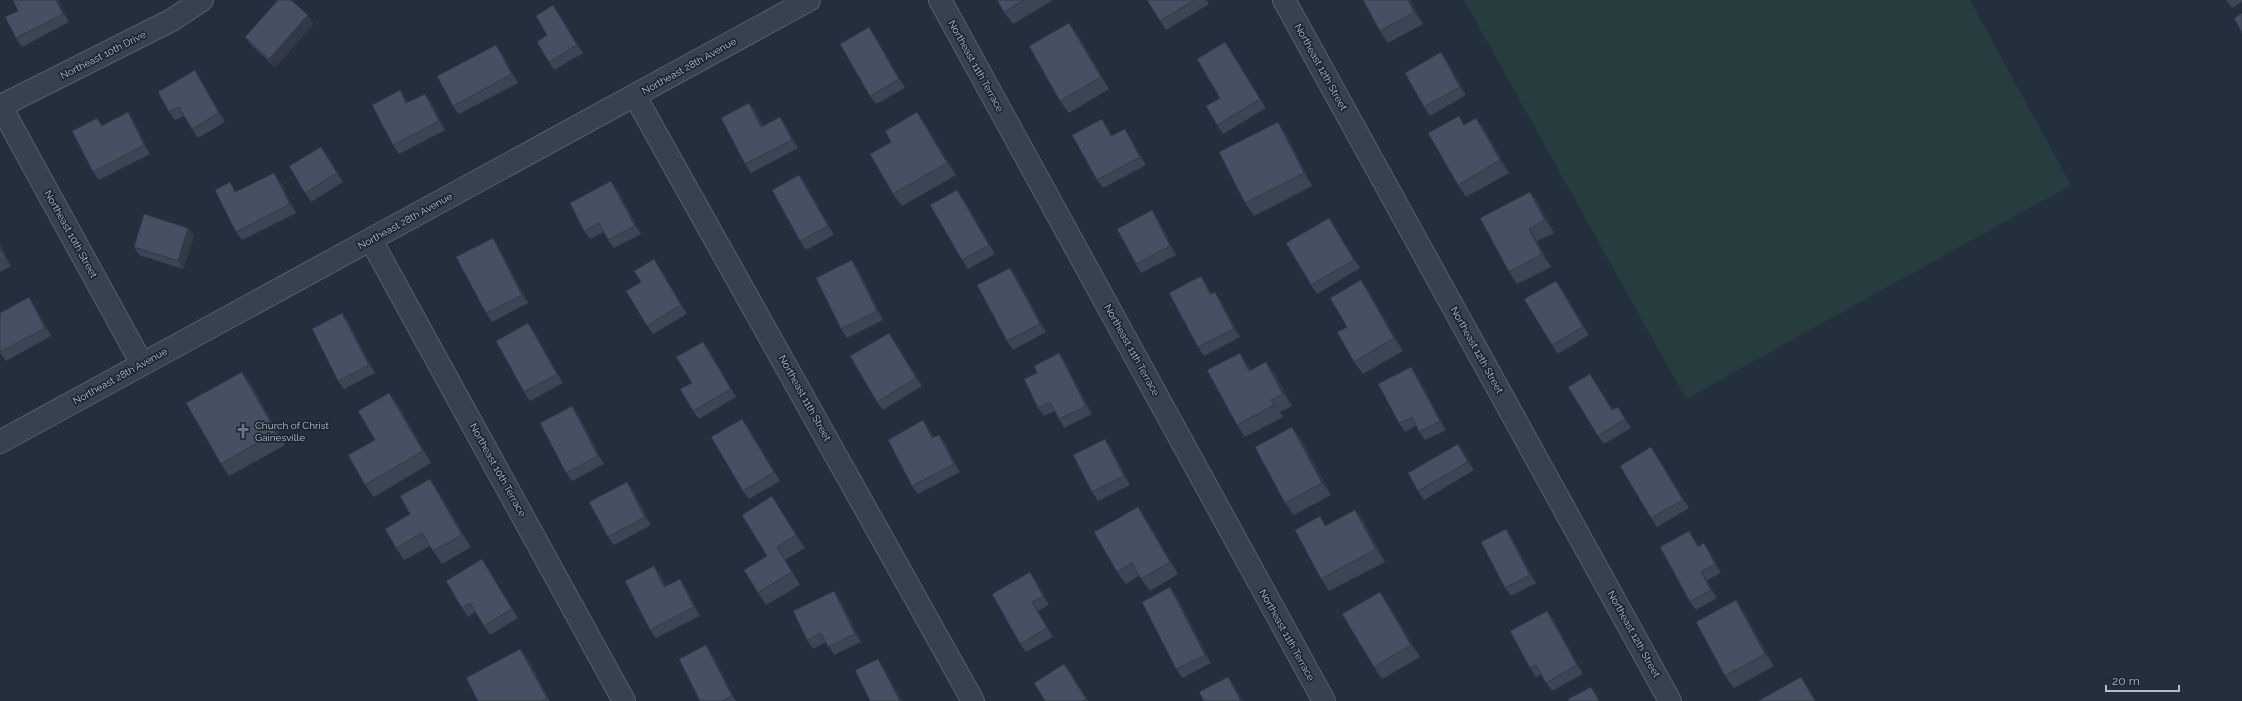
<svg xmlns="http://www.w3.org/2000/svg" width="2242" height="701" font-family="Raleway,sans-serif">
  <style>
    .green { fill: #263c3f }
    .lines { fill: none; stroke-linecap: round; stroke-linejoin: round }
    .street-casing { stroke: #565f6c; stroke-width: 24 }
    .street { stroke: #38414e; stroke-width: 22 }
    .wall { fill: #3b4654 }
    .shaded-wall { fill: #303945 }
    .building { fill: #455162; stroke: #303945 }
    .labels { text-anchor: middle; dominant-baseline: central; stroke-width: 3.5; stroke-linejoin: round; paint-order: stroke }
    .street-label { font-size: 10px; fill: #b4bcc9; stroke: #1d2633 }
    .poi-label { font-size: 10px; fill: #b4bcc9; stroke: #1d2633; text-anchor: start }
  </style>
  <rect width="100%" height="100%" fill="#242f3e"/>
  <polygon class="green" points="1464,0 1970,0 2071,185 1686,399"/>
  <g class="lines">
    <g class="street-casing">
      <g id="street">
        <polyline points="940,0 1324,701"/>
        <polyline points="1284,0 1670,701"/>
        <polyline points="635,96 973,701"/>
        <polyline points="0,105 142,364"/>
        <polyline points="1,106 172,20 202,0"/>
        <polyline points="371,240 624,701"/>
        <polyline points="0,442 809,0"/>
      </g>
    </g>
    <use href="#street" class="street"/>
  </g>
  <g class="wall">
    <polygon points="58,0 69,22 22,47 16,38 18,11"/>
    <polygon points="997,0 1053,0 1013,24 1004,12"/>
    <polygon points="1147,0 1206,0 1209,4 1166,30"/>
    <polygon points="1410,0 1423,24 1388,43 1380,31"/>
    <polygon points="2226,0 2242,0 2242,2 2232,8"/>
    <polygon points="559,14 583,53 554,70 549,62 547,35"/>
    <polygon points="314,24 275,67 251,45 245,37"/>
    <polygon points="1078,35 1109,89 1069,113 1060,101"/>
    <polygon points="875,36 905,88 876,104 870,96"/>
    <polygon points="1225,42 1231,51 1266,108 1223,134 1217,125"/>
    <polygon points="1441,52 1447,61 1466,95 1430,116 1424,107"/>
    <polygon points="502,53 518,83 459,114 453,106"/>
    <polygon points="200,79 225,122 198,138 192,129 184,116 175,120 169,112"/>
    <polygon points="425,94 431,102 445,130 399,154 393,145 406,99 407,103"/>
    <polygon points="749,103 755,111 763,126 780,117 786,126 798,148 751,173 745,164"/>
    <polygon points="128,112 134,121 150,154 99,180 93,172 102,125"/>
    <polygon points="1476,118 1485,130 1509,173 1466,197 1458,185 1465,125"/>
    <polygon points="926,125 956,175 902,206 893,194"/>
    <polygon points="1108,128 1112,136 1125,129 1131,138 1146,165 1103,188 1097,180"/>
    <polygon points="1286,134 1312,186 1254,216 1245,203"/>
    <polygon points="327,155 343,182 311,202 305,193"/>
    <polygon points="280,181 296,213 242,240 236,232 237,192"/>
    <polygon points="805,183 834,235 806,250 800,241"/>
    <polygon points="617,189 641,234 614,248 608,240 604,232 590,239 584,231"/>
    <polygon points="1530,192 1539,204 1554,233 1537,241 1551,267 1517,284 1509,272"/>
    <polygon points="963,198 995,254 968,269 962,260"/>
    <polygon points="1158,219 1176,255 1141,273 1136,264"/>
    <polygon points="1334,226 1360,268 1317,294 1311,285"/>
    <polygon points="188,228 194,236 183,269 139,255 134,247"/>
    <polygon points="493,238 498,246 528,303 492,322 486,313"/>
    <polygon points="0,244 11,266 0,272"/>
    <polygon points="660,268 687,314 653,334 647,326 641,282"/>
    <polygon points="1010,268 1016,276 1046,332 1013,350 1007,341"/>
    <polygon points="858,269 883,320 847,338 841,329"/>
    <polygon points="1201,276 1207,285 1211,294 1221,301 1240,337 1204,356 1198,347"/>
    <polygon points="1361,280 1369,292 1403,351 1363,374 1354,362 1347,327"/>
    <polygon points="1562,289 1589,335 1558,354 1552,345"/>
    <polygon points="29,297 35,306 51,336 6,361 0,353 0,313"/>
    <polygon points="342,313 348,322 375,373 344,389 338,381"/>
    <polygon points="534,331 563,383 530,401 524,392"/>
    <polygon points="895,341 922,386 883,410 877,402"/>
    <polygon points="709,350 736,397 699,419 693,411 692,383"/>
    <polygon points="1059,353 1065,362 1092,414 1064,428 1059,419 1055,411 1044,416 1038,408 1037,373"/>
    <polygon points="1266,362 1275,374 1292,406 1280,412 1283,417 1245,437 1237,425 1248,365 1251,370"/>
    <polygon points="1411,367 1417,375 1446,430 1425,440 1419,432 1416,426 1405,432 1399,423"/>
    <polygon points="1596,383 1613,410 1618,407 1631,428 1604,444 1598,436"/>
    <polygon points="251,384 285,445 229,476 221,464"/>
    <polygon points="389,393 398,405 431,463 374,497 365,485 375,440"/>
    <polygon points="578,414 604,464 572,481 566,473"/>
    <polygon points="742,419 748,427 780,481 749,499 743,491"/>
    <polygon points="923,420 929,429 933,437 945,443 960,472 918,494 912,486"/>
    <polygon points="1301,439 1331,495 1294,515 1285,503"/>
    <polygon points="1651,447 1657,456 1689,508 1657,527 1651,518"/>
    <polygon points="1111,448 1130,485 1098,501 1092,492"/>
    <polygon points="1464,453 1474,470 1424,500 1418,491"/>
    <polygon points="633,490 651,525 614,545 608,537"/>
    <polygon points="438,491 471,547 442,564 430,546 404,560 396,548 410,514"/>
    <polygon points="772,496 780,509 805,548 785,560 800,585 766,605 758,593 767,556"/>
    <polygon points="1138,507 1146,519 1178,574 1150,591 1139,576 1126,584 1117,572"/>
    <polygon points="1355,510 1364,522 1385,562 1329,591 1321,579 1326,525"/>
    <polygon points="1506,529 1512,538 1536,583 1511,596 1505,588"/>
    <polygon points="1695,540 1699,546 1710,552 1721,573 1707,580 1717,598 1696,610 1690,602"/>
    <polygon points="654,566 660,575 666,586 686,588 700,616 656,638 650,630"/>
    <polygon points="488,568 518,618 490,635 475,612 468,617 462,608"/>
    <polygon points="1030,572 1036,581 1049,605 1038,611 1053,637 1026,652 1020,644"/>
    <polygon points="1176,595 1211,663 1182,678 1176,669"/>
    <polygon points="840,600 861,642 834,655 826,642 813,649 807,640"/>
    <polygon points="1388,604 1420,657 1382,679 1374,667"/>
    <polygon points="1547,611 1553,619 1583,674 1552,691 1546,683 1541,674 1536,677 1530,668"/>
    <polygon points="1744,612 1774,666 1734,688 1725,676"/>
    <polygon points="706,645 712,654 736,701 700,701"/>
    <polygon points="520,649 529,661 550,701 478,701"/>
    <polygon points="1070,672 1088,701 1045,701"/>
  </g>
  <g class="shaded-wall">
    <polygon points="56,0 58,0 69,22 63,14"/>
    <polygon points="1408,0 1410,0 1423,24 1414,12"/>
    <polygon points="553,5 559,14 583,53 577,45"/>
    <polygon points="308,15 314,24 275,67 269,59"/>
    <polygon points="1069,23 1078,35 1109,89 1101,77"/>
    <polygon points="869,27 875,36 905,88 899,79"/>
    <polygon points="1225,42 1231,51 1266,108 1260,99"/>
    <polygon points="496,45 502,53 518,83 512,74"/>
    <polygon points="1441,52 1447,61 1466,95 1460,87"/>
    <polygon points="195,70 200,79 225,122 219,113"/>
    <polygon points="400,90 406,99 412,112 406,103"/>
    <polygon points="425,94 431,102 445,130 439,121"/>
    <polygon points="749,103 755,111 767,135 761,127"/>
    <polygon points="128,112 134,121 150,154 144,145"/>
    <polygon points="917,112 926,125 956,175 947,163"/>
    <polygon points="780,117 786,126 798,148 792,140"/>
    <polygon points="1476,118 1485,130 1509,173 1500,160"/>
    <polygon points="1102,119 1108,128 1117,145 1111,136"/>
    <polygon points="1278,122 1286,134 1312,186 1304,173"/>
    <polygon points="1125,129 1131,138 1146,165 1140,157"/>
    <polygon points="321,147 327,155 343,182 337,173"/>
    <polygon points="274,173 280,181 296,213 290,204"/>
    <polygon points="799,175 805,183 834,235 828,226"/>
    <polygon points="611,181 617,189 641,234 635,226"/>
    <polygon points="230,182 236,191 241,201 235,192"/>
    <polygon points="957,190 963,198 995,254 989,245"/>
    <polygon points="1530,192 1539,204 1554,233 1545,220"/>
    <polygon points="1152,210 1158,219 1176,255 1170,246"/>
    <polygon points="1329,218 1334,226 1360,268 1354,260"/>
    <polygon points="188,228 194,236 183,269 178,261"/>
    <polygon points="1529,229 1537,241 1551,267 1542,254"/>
    <polygon points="493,238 498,246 528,303 522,295"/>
    <polygon points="0,244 11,266 5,258 0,247"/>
    <polygon points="654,259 660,268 687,314 681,305"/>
    <polygon points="852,260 858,269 883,320 877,311"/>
    <polygon points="1010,268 1016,276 1046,332 1040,324"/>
    <polygon points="1201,276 1207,285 1216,303 1210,294"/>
    <polygon points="1361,280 1369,292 1403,351 1394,338"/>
    <polygon points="1556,281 1562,289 1589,335 1583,327"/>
    <polygon points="1215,292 1221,301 1240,337 1234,329"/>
    <polygon points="29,297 35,306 51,336 45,328"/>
    <polygon points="342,313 348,322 375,373 369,365"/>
    <polygon points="528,323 534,331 563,383 557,374"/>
    <polygon points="889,333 895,341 922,386 916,378"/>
    <polygon points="703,342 709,350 736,397 731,389"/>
    <polygon points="1059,353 1065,362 1092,414 1086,406"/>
    <polygon points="1240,353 1248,365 1258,384 1249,371"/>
    <polygon points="1266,362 1275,374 1292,406 1283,394"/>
    <polygon points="1411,367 1417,375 1446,430 1440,421"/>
    <polygon points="242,372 251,384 285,445 276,432"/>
    <polygon points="1590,374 1596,383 1618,419 1612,410"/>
    <polygon points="389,393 398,405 431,463 423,451"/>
    <polygon points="1271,400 1280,412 1283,417 1274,405"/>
    <polygon points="572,406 578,414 604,464 598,456"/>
    <polygon points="1618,407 1624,416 1631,428 1625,419"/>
    <polygon points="742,419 748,427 780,481 774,472"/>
    <polygon points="923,420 929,429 938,446 932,438"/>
    <polygon points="1292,427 1301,439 1331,495 1322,483"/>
    <polygon points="939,435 945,443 960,472 954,464"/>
    <polygon points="1105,439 1111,448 1130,485 1124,476"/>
    <polygon points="1458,444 1464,453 1474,470 1468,462"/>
    <polygon points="1651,447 1657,456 1689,508 1683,500"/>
    <polygon points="430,479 438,491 471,547 462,535"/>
    <polygon points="627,482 633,490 651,525 645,517"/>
    <polygon points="772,496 780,509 805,548 796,535"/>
    <polygon points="1138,507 1146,519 1178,574 1170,562"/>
    <polygon points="1355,510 1364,522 1385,562 1376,549"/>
    <polygon points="1506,529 1512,538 1536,583 1530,575"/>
    <polygon points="1689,531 1695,540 1704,555 1698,547"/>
    <polygon points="1704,543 1710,552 1721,573 1715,564"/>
    <polygon points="482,559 488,568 518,618 512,609"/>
    <polygon points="654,566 660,575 670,595 664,587"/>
    <polygon points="1030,572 1036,581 1049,605 1043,596"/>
    <polygon points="1701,572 1707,580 1717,598 1711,590"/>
    <polygon points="680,579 686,588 700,616 694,607"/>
    <polygon points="1170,587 1176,595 1211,663 1205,655"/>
    <polygon points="834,591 840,600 861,642 855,634"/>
    <polygon points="1380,592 1388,604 1420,657 1411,645"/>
    <polygon points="1736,600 1744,612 1774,666 1765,654"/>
    <polygon points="1032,602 1038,611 1053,637 1047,628"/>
    <polygon points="1547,611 1553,619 1583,674 1577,665"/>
    <polygon points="706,645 712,654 736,701 732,696"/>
    <polygon points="520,649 529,661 550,701 549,701 547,698"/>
    <polygon points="878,659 884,667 902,701 900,701"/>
    <polygon points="1064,664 1070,672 1088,701 1086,699"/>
    <polygon points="1228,677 1234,685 1243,701 1241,701"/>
    <polygon points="1801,677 1809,689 1816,701 1815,701"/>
    <polygon points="1591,687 1597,695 1600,701 1599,701"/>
  </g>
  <g class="building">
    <polygon points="13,0 56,0 63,14 16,38 5,17 18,11"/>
    <polygon points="278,0 291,0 308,15 269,59 245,37"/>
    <polygon points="997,0 1024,0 1004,12"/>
    <polygon points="1147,0 1195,0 1160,21"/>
    <polygon points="1363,0 1408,0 1414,12 1380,31"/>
    <polygon points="553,5 577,45 549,62 537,42 547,35 536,16"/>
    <polygon points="2242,13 2242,33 2234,18"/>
    <polygon points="1069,23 1101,77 1060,101 1029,46"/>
    <polygon points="869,27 899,79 870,96 840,44"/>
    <polygon points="1225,42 1260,99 1217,125 1206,106 1220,98 1197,59"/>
    <polygon points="496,45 512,74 453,106 437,76"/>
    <polygon points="1441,52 1460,87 1424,107 1405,73"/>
    <polygon points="195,70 219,113 192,129 179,107 169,112 158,92"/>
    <polygon points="400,90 406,103 425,94 439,121 393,145 372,105"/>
    <polygon points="749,103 761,127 780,117 792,140 745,164 721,118"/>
    <polygon points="128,112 144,145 93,172 72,131 97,118 102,126"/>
    <polygon points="917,112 947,163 893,194 870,154 891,142 885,131"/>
    <polygon points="1459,116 1464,125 1476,118 1500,160 1458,185 1428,133"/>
    <polygon points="1102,119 1111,136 1125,129 1140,157 1097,180 1072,135"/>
    <polygon points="1278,122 1304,173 1245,203 1219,152"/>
    <polygon points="321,147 337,173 305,193 289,166"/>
    <polygon points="274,173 290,204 236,232 215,190 230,182 235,192"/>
    <polygon points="799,175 828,226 800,241 772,190"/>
    <polygon points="611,181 635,226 608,240 599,223 584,231 570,203"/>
    <polygon points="957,190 989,245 962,260 930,205"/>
    <polygon points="1530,192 1545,220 1529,229 1542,254 1509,272 1480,218"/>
    <polygon points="1152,210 1170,246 1136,264 1117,229"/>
    <polygon points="144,214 188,228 178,261 134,247"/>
    <polygon points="1329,218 1354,260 1311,285 1286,243"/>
    <polygon points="493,238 522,295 486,313 456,257"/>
    <polygon points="0,247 5,258 0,260"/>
    <polygon points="654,259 681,305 647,326 626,291 641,282 634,271"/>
    <polygon points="852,260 877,311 841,329 816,278"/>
    <polygon points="1010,268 1040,324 1007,341 977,285"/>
    <polygon points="1201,276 1210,294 1215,292 1234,329 1198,347 1169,293"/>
    <polygon points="1361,280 1394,338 1354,362 1337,332 1347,327 1330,298"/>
    <polygon points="1556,281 1583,327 1552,345 1524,299"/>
    <polygon points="29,297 45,328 0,352 0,313"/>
    <polygon points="342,313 369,365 338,381 312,329"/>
    <polygon points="528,323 557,374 524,392 496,341"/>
    <polygon points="889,333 916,378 877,402 850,356"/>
    <polygon points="703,342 731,389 693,411 680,389 692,383 676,357"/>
    <polygon points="1059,353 1086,406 1059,419 1050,402 1038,408 1024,379 1037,373 1034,366"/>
    <polygon points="1240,353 1249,371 1266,362 1283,394 1271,400 1274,405 1237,425 1207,370"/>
    <polygon points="1411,367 1440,421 1419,432 1412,417 1399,423 1378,384"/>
    <polygon points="242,372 276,432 221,464 186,403"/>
    <polygon points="1590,374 1612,410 1618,407 1625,419 1598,436 1568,387"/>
    <polygon points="389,393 423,451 365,485 348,455 375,440 358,411"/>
    <polygon points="572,406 598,456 566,473 540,423"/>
    <polygon points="742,419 774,472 743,491 711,437"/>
    <polygon points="923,420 932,438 939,435 954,464 912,486 888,440"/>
    <polygon points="1292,427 1322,483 1285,503 1255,447"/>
    <polygon points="1105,439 1124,476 1092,492 1073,455"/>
    <polygon points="1458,444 1468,462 1418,491 1408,473"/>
    <polygon points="1651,447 1683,500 1651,518 1620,466"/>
    <polygon points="430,479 462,535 433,551 422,533 396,548 385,529 410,514 400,496"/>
    <polygon points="627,482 645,517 608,537 589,502"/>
    <polygon points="772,496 796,535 777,547 792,572 758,593 744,570 767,556 742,515"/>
    <polygon points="1138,507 1170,562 1141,579 1132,563 1117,572 1094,532"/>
    <polygon points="1355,510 1376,549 1321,579 1295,530 1320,516 1325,526"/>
    <polygon points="1506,529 1530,575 1505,588 1481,542"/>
    <polygon points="1689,531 1698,547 1704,543 1715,564 1701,572 1711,590 1690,602 1660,547"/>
    <polygon points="482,559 512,609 484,626 470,603 462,608 446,581"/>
    <polygon points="654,566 664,587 680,579 694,607 650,630 625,581"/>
    <polygon points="1030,572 1043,596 1032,602 1047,628 1020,644 992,594"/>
    <polygon points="1170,587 1205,655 1176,669 1142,602"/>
    <polygon points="834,591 855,634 828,647 821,633 807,640 793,611"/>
    <polygon points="1380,592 1411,645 1374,667 1342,614"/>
    <polygon points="1736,600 1765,654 1725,676 1696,622"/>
    <polygon points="1547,611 1577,665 1546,683 1536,665 1530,668 1510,631"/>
    <polygon points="706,645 732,696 722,701 700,701 679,659"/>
    <polygon points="520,649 547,698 541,701 478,701 466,678"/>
    <polygon points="878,659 900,701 870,701 855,670"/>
    <polygon points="1064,664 1086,699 1082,701 1045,701 1034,683"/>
    <polygon points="1228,677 1241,701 1204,701 1199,692"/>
    <polygon points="1801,677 1815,701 1758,701"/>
    <polygon points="1591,687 1599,701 1569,701 1568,699"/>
  </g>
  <defs>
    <g id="church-bare" transform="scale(1.2)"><path d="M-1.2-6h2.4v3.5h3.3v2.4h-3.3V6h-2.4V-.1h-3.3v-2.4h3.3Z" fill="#6b7280" stroke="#1d2633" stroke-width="2.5" paint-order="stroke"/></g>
  </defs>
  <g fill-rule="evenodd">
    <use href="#church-bare" x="243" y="431"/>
  </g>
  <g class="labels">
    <g class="street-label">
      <text transform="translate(103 55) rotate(-27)">Northeast 10th Drive</text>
      <text transform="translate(689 66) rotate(-29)">Northeast 28th Avenue</text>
      <text transform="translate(976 66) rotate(61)">Northeast 11th Terrace</text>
      <text transform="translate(1321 67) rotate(61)">Northeast 12th Street</text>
      <text transform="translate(405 221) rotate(-29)">Northeast 28th Avenue</text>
      <text transform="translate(71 234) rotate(61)">Northeast 10th Street</text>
      <text transform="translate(1132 350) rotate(61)">Northeast 11th Terrace</text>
      <text transform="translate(1477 350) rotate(61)">Northeast 12th Street</text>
      <text transform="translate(120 376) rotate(-29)">Northeast 28th Avenue</text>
      <text transform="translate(805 398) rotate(61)">Northeast 11th Street</text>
      <text transform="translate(498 470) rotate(61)">Northeast 10th Terrace</text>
      <text transform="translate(1634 634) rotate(61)">Northeast 12th Street</text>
      <text transform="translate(1287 635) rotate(61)">Northeast 11th Terrace</text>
    </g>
    <g class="poi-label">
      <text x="255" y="425">Church of Christ<tspan x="255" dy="12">Gainesville</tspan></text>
    </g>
  </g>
  <path d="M2106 685v6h73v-6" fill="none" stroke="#b4bcc9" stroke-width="2"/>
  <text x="2112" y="685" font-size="12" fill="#b4bcc9" stroke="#1d2633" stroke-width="3" paint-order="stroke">20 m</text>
</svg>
